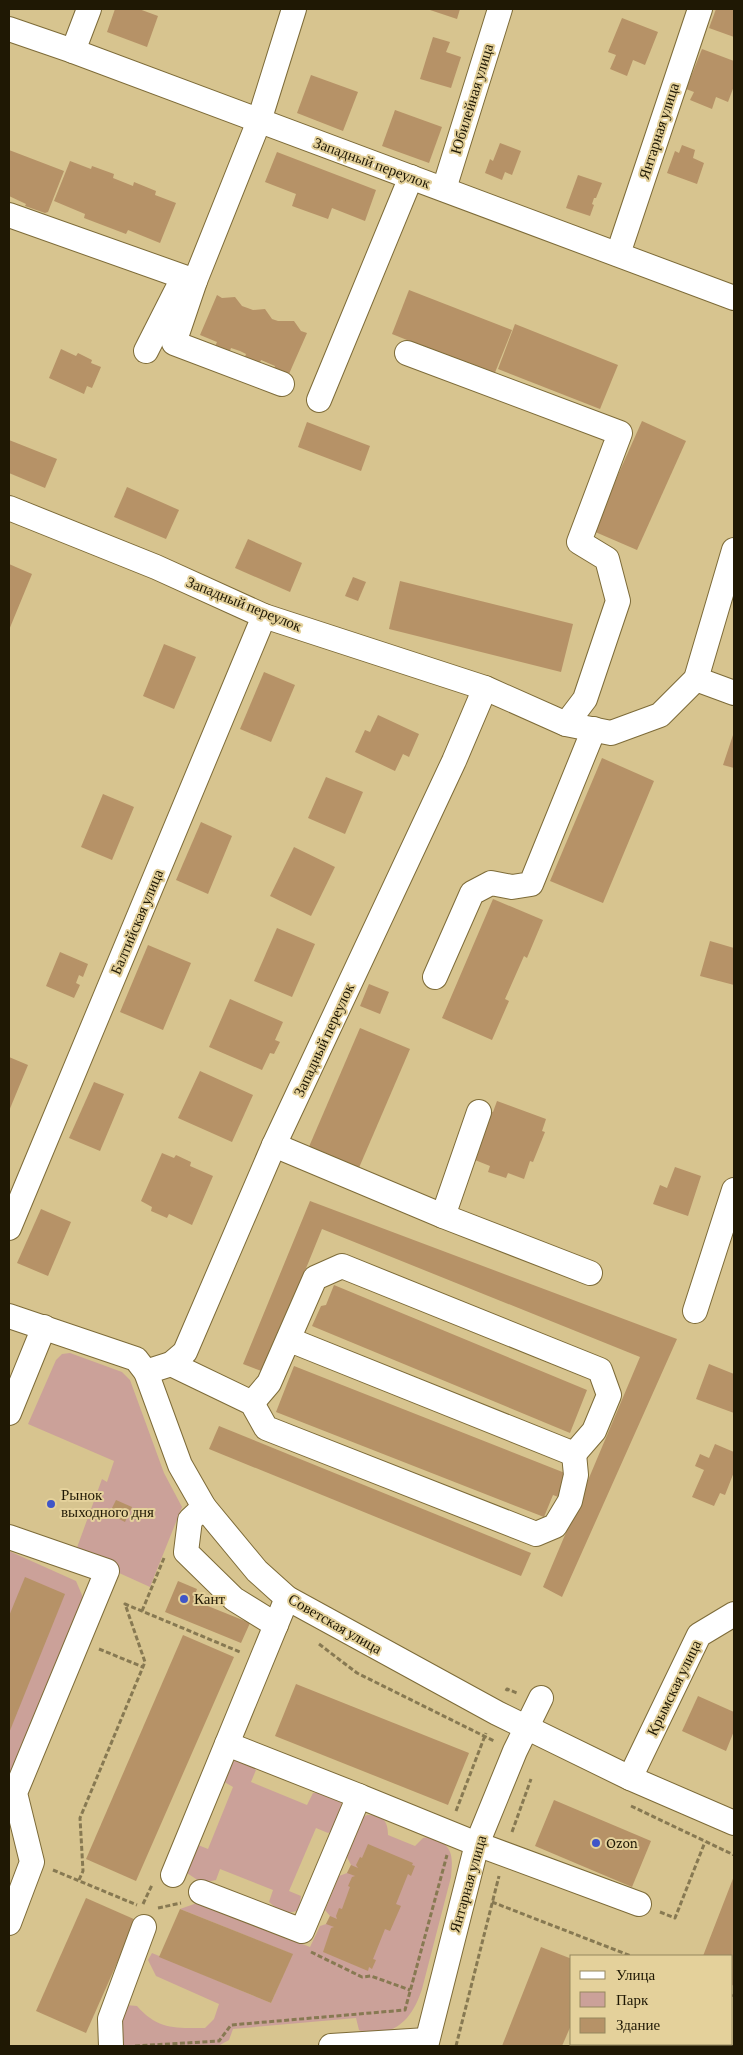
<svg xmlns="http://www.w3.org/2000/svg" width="743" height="2055" font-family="'Crimson Pro',serif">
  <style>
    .green { fill: #cba199 }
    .building { fill: #b69267 }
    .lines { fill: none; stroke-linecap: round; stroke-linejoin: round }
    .minor-casing { stroke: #7d6b38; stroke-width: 26 }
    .path { stroke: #877952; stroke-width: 3; stroke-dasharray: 5 2.5; stroke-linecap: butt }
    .minor { stroke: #fff; stroke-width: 24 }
    .poi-dot { fill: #3f55c8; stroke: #e4d19b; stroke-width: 2 }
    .labels { text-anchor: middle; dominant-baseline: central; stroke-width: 4; stroke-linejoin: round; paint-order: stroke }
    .street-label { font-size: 15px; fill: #1f1804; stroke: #e4d19b }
    .poi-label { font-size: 15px; fill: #1f1804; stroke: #e4d19b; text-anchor: start }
  </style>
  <rect width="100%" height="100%" fill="#d7c48f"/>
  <g class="green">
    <polygon points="70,1353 122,1372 130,1380 164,1473 182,1507 150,1587 75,1553 102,1479 107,1482 114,1461 28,1424 56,1360 62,1354"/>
    <polygon points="9,1551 76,1581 82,1595 82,1610 9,1784"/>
    <path d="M238 1760 247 1762 256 1770 251 1782 307 1805 313 1793H323L340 1800 342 1806 334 1830 328 1833 316 1828 289 1891 301 1896 299 1910C286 1916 278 1910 269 1902L273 1890 220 1869 216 1880 202 1883 187 1873 183 1863 193 1843 208 1849 233 1787 221 1780 229 1762Z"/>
    <path d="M367 1815C382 1815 388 1820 388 1835L415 1846 423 1838 433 1836C453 1848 453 1854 451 1877L422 1989C415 2011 403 2030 378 2033 370 2034 366 2034 359 2030L356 2018 233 2029 229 2040 220 2045 122 2046 116 2019 126 2005 137 2006C158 2030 175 2028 205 2028L214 2019 219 2004 156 1976 148 1960 152 1953 271 2003 292 1954 180 1909 197 1903 310 1947 320 1926 326 1924 330 1916 325 1910 339 1876 347 1873 351 1865 346 1855 363 1817Z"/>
  </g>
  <g class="building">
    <polygon points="115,9 139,9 158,16 147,47 107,32"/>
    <polygon points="427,9 460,9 457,19"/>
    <polygon points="716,9 734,9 734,37 709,28"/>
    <polygon points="622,18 658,32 645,65 633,60 627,76 610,69 616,55 608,52"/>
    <polygon points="433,37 450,42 446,52 461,57 451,88 420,79"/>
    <polygon points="702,49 734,61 734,86 728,102 716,97 712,109 690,100 694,92 686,89"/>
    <polygon points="311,75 358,92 343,131 297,113"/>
    <polygon points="395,110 442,127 429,163 382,146"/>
    <polygon points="500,143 521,151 512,175 505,172 502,180 485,173 490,159 493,161"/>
    <polygon points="682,145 695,150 693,158 704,163 697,184 667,173 675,151 679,153"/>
    <polygon points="9,150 64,171 48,212 45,213 25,206 26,204 9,196"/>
    <polygon points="277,152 376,190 365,221 332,208 328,219 292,206 296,194 265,182"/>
    <polygon points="70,161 91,169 92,166 114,174 113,178 133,186 134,182 156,191 155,195 176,203 160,243 128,230 126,234 84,218 85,214 54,201"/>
    <polygon points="578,175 602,183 596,198 594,198 592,204 594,205 590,216 566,208"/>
    <polygon points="409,290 512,330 494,375 392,334"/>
    <polygon points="217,295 222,298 235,297 242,306 253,310 265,309 272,319 278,321 294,321 301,331 307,333 285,383 271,377 275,366 261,360 256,371 242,365 246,354 240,351 231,348 227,359 212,353 217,342 200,335"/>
    <polygon points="515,324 618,365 600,409 498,369"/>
    <polygon points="61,349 76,356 78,353 92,360 91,363 101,367 92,388 87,386 84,394 49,378"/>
    <polygon points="642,421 686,441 637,550 593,531"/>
    <polygon points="307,422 370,446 361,471 298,447"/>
    <polygon points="9,440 57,459 45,488 9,473"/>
    <polygon points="127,487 179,510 166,539 114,517"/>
    <polygon points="248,539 302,563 290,592 235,568"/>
    <polygon points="9,564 32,574 9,630"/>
    <polygon points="353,577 366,582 358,601 345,596"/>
    <polygon points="400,581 573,624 561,672 389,629"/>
    <polygon points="164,644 196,657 174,709 143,696"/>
    <polygon points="264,672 295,685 271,742 240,729"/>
    <polygon points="378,715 419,734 409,757 403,754 395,771 355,752 365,730 370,732"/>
    <polygon points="734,732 734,768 723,765"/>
    <polygon points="602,758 654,781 603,903 550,881"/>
    <polygon points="326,777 363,792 345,834 308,818"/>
    <polygon points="103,794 134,807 112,860 81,847"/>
    <polygon points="201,822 232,836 208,894 176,880"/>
    <polygon points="294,847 335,867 311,916 270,896"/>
    <polygon points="493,899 543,920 527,958 524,956 505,999 509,1001 492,1040 442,1018"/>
    <polygon points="277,928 315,944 292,997 254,981"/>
    <polygon points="710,941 734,948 734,985 700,976"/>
    <polygon points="148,945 191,963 163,1030 120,1012"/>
    <polygon points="60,952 88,964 83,977 79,975 76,983 80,985 74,998 46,986"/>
    <polygon points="369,984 389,992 380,1014 360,1006"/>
    <polygon points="230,999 283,1022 275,1040 280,1042 274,1054 270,1053 262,1070 209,1047"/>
    <polygon points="360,1028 410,1049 358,1170 308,1149"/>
    <polygon points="9,1057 28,1065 9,1111"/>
    <polygon points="200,1071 253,1095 232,1142 178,1118"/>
    <polygon points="94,1082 124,1094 100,1151 69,1138"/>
    <polygon points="497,1101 546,1119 542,1131 545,1132 533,1162 530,1161 524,1179 508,1173 506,1178 488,1172 490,1166 475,1160 481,1142 478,1141 490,1111 493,1112"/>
    <polygon points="162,1153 174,1158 176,1155 191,1162 190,1166 213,1176 192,1225 169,1214 167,1218 151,1211 152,1207 141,1201"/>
    <polygon points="675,1167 701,1176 688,1216 653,1204 660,1185 667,1188"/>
    <polygon points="310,1201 677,1339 562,1597 543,1587 640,1357 322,1229 264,1372 243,1364"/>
    <polygon points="41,1209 71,1222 48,1276 17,1263"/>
    <polygon points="334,1285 587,1390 570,1433 312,1326 321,1306 326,1305"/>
    <polygon points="709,1364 734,1374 734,1413 696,1399"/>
    <polygon points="294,1366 570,1475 561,1498 553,1495 544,1517 276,1412"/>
    <polygon points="219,1426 531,1553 521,1576 209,1449"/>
    <polygon points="715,1444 734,1452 734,1472 725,1495 720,1493 714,1506 692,1497 704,1470 695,1466 700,1454 709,1458"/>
    <polygon points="116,1500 132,1507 125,1522 109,1514"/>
    <polygon points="25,1577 65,1594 9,1733 9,1616"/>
    <polygon points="178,1581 197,1589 193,1600 250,1623 241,1643 165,1612"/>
    <polygon points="183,1635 234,1657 136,1881 86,1859"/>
    <polygon points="296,1684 469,1753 448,1805 275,1736"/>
    <polygon points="698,1696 734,1712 734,1731 726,1751 682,1731"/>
    <polygon points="554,1800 651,1841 632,1887 535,1846"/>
    <polygon points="368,1844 413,1863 412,1865 415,1866 411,1876 408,1874 396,1904 401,1906 390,1931 385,1929 373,1959 376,1960 372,1969 369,1967 368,1971 323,1952 331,1928 334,1927 326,1924 330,1916 337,1919 336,1916 339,1908 342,1909 350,1887 348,1886 352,1877 355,1876 347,1873 351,1865 358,1868 356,1865 360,1857 362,1858"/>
    <polygon points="734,1876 734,1986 732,1985 732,1956 703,1956"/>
    <polygon points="86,1898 136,1920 86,2033 36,2011"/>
    <polygon points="180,1909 293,1954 271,2003 159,1957"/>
    <polygon points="541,1947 572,1959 572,2023 562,2046 502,2046"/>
  </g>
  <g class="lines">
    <g class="minor-casing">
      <g id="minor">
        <polyline points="9,29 73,51 734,298"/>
        <polyline points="73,51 89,9"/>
        <polyline points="444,189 500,9"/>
        <polyline points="9,215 195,281"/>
        <polyline points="618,254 700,9"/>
        <polyline points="146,351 183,278"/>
        <polyline points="407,353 620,433 579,542 607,559 618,601 585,699 566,724"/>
        <polyline points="282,384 174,343 195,281 259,121 294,9"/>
        <polyline points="319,400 411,177"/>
        <polyline points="9,508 156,567 264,616 485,688 566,724 611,733 660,715 696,679 734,550"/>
        <polyline points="696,679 734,693"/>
        <polyline points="435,977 472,893 491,883 512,887 531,884 594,729"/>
        <polyline points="274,1145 443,1216 590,1273"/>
        <polyline points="443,1216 479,1112"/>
        <polyline points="9,1228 264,616"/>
        <polyline points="695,1311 734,1190"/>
        <polyline points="9,1316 136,1359 146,1372 180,1465 204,1507 257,1571 287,1598 497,1713 630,1778 734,1823"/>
        <polyline points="171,1364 252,1403 266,1428 536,1534 555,1526 570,1501 576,1475 574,1454"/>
        <polyline points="146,1372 171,1364 185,1352 274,1145 454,761 485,688"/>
        <polyline points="252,1403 269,1383 315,1278 342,1266 600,1370 609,1395 594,1431 574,1454 290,1340"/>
        <polyline points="9,1413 44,1327"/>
        <polyline points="204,1507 190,1520 186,1552 234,1599 276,1625"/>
        <polyline points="9,1537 107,1571 15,1793 32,1862 9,1923"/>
        <polyline points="227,1744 359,1796"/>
        <polyline points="630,1778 699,1635 734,1614"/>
        <polyline points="173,1875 287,1598"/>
        <polyline points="201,1892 302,1931 359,1796 477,1844 639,1904"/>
        <polyline points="659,2044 665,2046"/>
        <polyline points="111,2046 110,2019 144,1927"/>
        <polyline points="331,2046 427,2040"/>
        <polyline points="426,2046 477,1844 515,1751 541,1698"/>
        <polyline points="591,2046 592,2044"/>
      </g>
    </g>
    <g class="path">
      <polyline points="142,1611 164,1558"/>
      <polyline points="319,1644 357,1673 494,1741"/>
      <polyline points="99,1649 143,1667"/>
      <polyline points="506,1691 507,1689 517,1693"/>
      <polyline points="631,1806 734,1855"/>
      <polyline points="456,1811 486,1733"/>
      <polyline points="512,1832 531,1779"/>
      <polyline points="53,1870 137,1905"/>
      <polyline points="79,1880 83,1871 80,1818 145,1662 125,1604 240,1652"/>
      <polyline points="492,1902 631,1956"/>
      <polyline points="143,1904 152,1885"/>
      <polyline points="158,1908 181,1903"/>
      <polyline points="660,1912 675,1918 705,1842"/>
      <polyline points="311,1952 362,1977 371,1976 410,1990"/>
      <polyline points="732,1995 734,1996"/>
      <polyline points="135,2046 219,2041 231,2025 405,2010 447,1855"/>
      <polyline points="456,2046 499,1876"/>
    </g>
    <use href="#minor" class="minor"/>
  </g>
  <g class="poi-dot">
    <circle cx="51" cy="1504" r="5"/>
    <circle cx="184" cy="1599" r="5"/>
    <circle cx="596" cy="1843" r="5"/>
  </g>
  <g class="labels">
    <g class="street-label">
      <text transform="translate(472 99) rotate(-73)">Юбилейная улица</text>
      <text transform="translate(659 131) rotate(-72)">Янтарная улица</text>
      <text transform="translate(372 163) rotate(20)">Западный переулок</text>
      <text transform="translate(244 604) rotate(22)">Западный переулок</text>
      <text transform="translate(137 922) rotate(-67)">Балтийская улица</text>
      <text transform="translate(324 1040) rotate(-65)">Западный переулок</text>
      <text transform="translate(335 1624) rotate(30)">Советская улица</text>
      <text transform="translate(674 1688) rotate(-64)">Крымская улица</text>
      <text transform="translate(468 1884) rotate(-74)">Янтарная улица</text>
    </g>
    <g class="poi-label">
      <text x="61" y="1495">Рынок<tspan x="61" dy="17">выходного дня</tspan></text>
      <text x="194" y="1599">Кант</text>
      <text x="606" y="1843">Ozon</text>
    </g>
  </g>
  <rect width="743" height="2055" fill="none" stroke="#1f1804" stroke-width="20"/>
  <rect x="570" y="1955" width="162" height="90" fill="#e4d19b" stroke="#95875f"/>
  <rect x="580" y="1971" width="25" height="8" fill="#ffffff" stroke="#95875f"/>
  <text x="616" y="1980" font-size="15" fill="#1f1804">Улица</text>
  <rect x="580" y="1992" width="25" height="15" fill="#cba199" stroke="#95875f"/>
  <text x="616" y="2005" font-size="15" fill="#1f1804">Парк</text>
  <rect x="580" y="2018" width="25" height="15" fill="#b69267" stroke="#95875f"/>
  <text x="616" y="2030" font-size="15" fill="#1f1804">Здание</text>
</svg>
